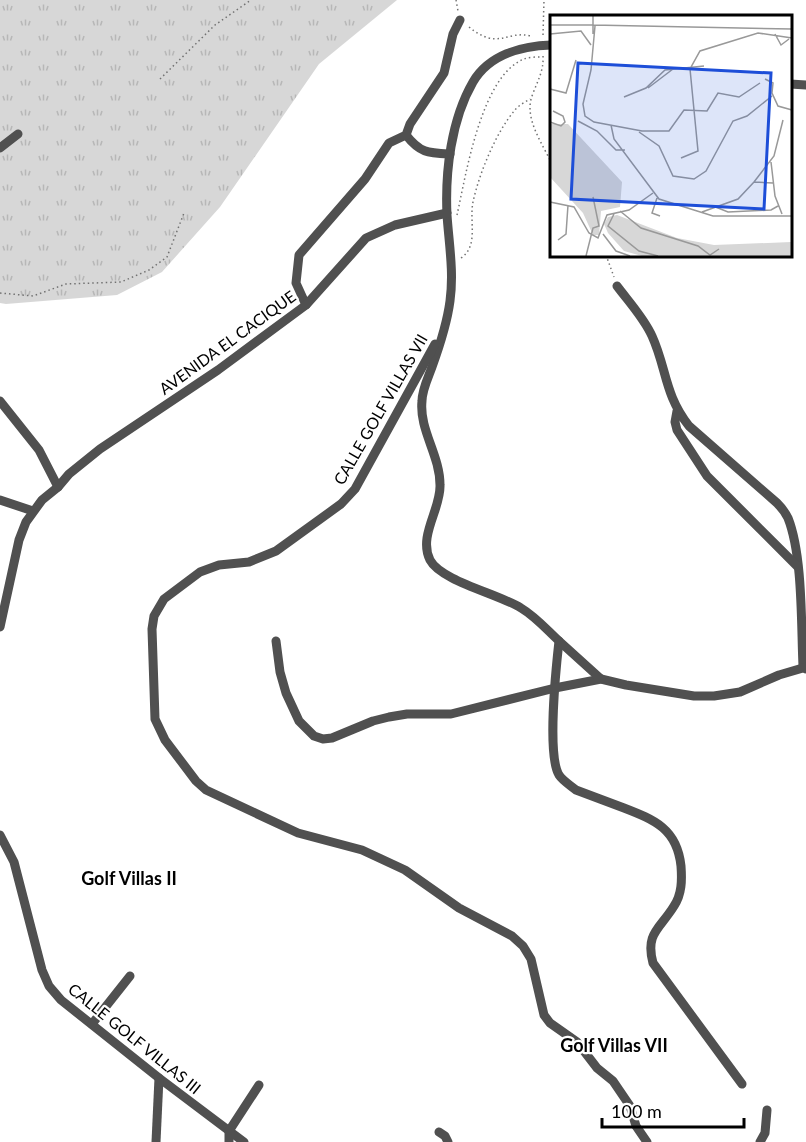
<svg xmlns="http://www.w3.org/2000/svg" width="806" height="1142" font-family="Lato,sans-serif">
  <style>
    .grass { fill: url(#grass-tufts) }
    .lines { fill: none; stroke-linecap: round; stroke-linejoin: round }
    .path { stroke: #727272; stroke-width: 1.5; stroke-dasharray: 1.5 3; stroke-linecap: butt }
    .minor { stroke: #505050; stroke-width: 9 }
    .labels { text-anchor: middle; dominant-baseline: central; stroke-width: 4.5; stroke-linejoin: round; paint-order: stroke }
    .street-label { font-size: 16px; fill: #000; stroke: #fff }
    .neighbourhood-label { font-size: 18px; font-weight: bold; fill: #000; stroke: #fff }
    .inset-road { fill: none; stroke: #999; stroke-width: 1.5 }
    .view { fill: #1d4ed8; fill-opacity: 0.15; stroke: #1d4ed8; stroke-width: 3 }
    .inset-edge { fill: none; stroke: #000; stroke-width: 3 }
  </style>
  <defs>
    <pattern id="grass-tufts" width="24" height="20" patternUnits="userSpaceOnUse" patternTransform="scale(1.5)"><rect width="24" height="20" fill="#d7d7d7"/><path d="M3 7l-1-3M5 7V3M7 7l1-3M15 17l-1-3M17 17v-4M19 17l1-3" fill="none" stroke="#b7b7b7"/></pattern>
  </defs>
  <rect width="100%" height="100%" fill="#fff"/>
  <polygon class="grass" points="0,0 397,0 319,64 220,207 162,272 117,295 6,304 0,303"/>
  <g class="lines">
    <g class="path">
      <polyline points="456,0 458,11"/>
      <path d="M469 27C499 51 505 30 531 36"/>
      <polyline points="543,35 544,0"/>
      <path d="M543 56C544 71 537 82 532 96 524 118 542 143 551 162"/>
      <polyline points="160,79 215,25 251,0"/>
      <path d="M457 215C466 175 481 76 524 59 529 57 536 57 542 57"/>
      <polyline points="606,255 614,277"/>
      <path d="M461 258C479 246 469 221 473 202 479 174 496 132 515 110 519 105 525 102 530 99"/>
      <polyline points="0,293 33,296 66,284 121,282 149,270 167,257 184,213"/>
    </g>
    <g class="minor">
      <path d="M551 45C521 46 489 55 473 82 451 120 445 172 447 215 449 244 454 272 450 301 447 324 440 345 432 367 428 378 422 390 422 401 419 430 440 455 440 485 441 509 418 536 430 560 441 581 499 594 521 608 536 617 547 630 559 641 556 668 547 755 559 775 563 781 570 785 576 790 592 796 608 802 624 808 655 820 677 829 681 866 682 880 682 894 674 906 660 929 645 933 653 963L742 1084"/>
      <polyline points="790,84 806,85"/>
      <path d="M406 135C420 153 428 153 450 154"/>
      <polyline points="0,148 18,134"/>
      <path d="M617 286C629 302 644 318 652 336 667 369 664 394 689 426L777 503C781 507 785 512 788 518 803 556 801 625 803 666L806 669"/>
      <polyline points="306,305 296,283 299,255 365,179 389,143 406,135 410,124 444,73 453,34 460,20"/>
      <polyline points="435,344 355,489 341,504 276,551 249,562 219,565 200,572 164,599 154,616 152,629 155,719 165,740 196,781 206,790 298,833 362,850 405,870 459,908 512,936 523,946 531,959 544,1015 550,1023 577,1042 597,1068 613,1081 630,1106 636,1126 647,1142"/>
      <polyline points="0,401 39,450 58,487"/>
      <polyline points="677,411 675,422 677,430 707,476 797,566"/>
      <polyline points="0,500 33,511"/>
      <polyline points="0,627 19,540 26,522 42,500 58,487 69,474 100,449 218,370 306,305 366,238 395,225 447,213"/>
      <polyline points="276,641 280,672 286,693 299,721 314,736 323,739 332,738 373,721 389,717 407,714 451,714 555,688 601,679 626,685 694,696 714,696 740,692 779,675 806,667"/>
      <polyline points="559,641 601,679"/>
      <polyline points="0,835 14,862 42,970 49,986 61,1000 159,1078 244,1142"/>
      <polyline points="92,1024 130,976"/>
      <polyline points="439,1132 445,1136 448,1142"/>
      <polyline points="156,1142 159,1078"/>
      <polyline points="229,1142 229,1131 259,1085"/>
      <polyline points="760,1142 765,1133 767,1110"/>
    </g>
  </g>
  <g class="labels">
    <g class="street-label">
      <text transform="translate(227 342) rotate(-36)">AVENIDA EL CACIQUE</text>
      <text transform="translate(380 409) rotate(-60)">CALLE GOLF VILLAS VII</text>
      <text transform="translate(135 1038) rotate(39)">CALLE GOLF VILLAS III</text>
    </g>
    <g class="neighbourhood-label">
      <text x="129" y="878">Golf Villas II</text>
      <text x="614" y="1045">Golf Villas VII</text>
    </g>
  </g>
  <g transform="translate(550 15)">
    <rect width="242" height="242" fill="#fff"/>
    <path d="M0 109H18L72 167 70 192 51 196 49 220H43L33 198 0 162ZM67 200 127 223 164 230 241 227V241H92L74 236 58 218 54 209 58 202Z" fill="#d7d7d7"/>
    <path class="inset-road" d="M43 1V10L242 14M0 10H43V19M45 11 41 55 33 89 35 101 44 107 92 116H119L134 95 157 96 168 78 189 82 210 68M0 19 31 16 41 30M225 19 231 30 239 24M215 64 223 68 222 78 228 91 242 95M98 73 123 54M0 74 16 78 26 45M74 82 96 73 115 55 154 51M28 106 47 116 66 135H75M0 107 11 111 15 107 13 101 3 96M61 110 64 124 109 184 163 201H242M89 117 109 131 123 161 144 164 156 156 183 106 197 101 222 81M131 143 148 136 140 54 150 36 208 18 242 23M221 147 225 181 232 199M204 167 223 168M107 183 102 198 110 201M0 187 24 192 39 218 48 223 57 200 79 195 103 178M163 191 178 197 221 195 228 191M70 196 91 213 148 231 160 240 169 234M152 197 188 184 204 167 224 141 233 105M64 199 58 211 89 236 108 241M53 219 66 236 80 241M8 225 16 219 18 190M36 241 43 213 49 211 43 182"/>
    <path class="view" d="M28 48 221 58 214 194 21 184Z"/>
    <rect width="242" height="242" class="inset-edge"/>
  </g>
  <path d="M602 1118v9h142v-9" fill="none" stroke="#000000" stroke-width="3"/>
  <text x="611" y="1118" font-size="18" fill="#000000" stroke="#ffffff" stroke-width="4.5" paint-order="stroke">100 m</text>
</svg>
